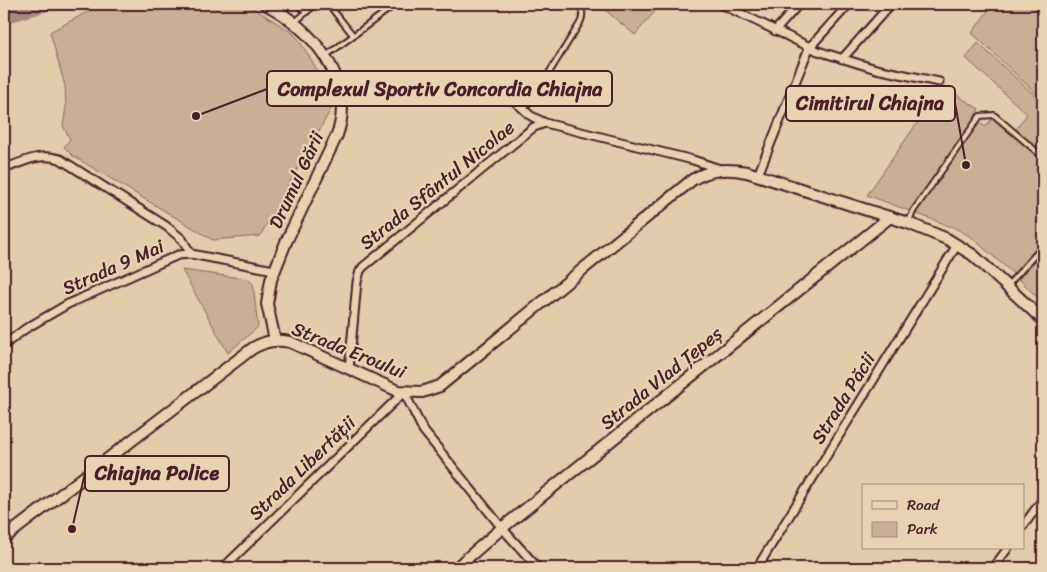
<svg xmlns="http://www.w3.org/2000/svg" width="1047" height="572" font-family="Sriracha,sans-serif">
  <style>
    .green { fill: #c8af96; stroke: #896760 }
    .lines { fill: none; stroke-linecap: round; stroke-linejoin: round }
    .river { stroke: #a7897b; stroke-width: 16 }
    .lane-casing { stroke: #4a1f2b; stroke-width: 8 }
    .street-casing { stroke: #4a1f2b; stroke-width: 11 }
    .secondary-casing { stroke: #4a1f2b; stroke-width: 14 }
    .lane { stroke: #e7d3b1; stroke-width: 4 }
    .street { stroke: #e7d3b1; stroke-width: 7 }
    .secondary { stroke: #e7d3b1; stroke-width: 10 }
    .labels { text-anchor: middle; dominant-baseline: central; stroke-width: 4.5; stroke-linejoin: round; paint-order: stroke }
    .street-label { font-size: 19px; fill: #4a1f2b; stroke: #e7d3b1 }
    .leader { fill: none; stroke: #4a1f2b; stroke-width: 2 }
    .callout-dot { fill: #4a1f2b; stroke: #e7d3b1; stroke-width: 2 }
    .callout { fill: #e7d3b1; stroke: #4a1f2b; stroke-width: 2 }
    .callout-label { font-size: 20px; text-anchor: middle; font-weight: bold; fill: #4a1f2b }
  </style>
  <rect width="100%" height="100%" fill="#e1ccac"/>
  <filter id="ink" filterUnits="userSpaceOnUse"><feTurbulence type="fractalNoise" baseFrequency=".02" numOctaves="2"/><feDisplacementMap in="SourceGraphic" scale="10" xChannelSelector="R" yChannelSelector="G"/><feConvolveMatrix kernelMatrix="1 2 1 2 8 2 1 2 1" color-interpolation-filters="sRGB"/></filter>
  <g filter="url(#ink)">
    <g class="green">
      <polygon points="102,4 247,4 293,33 299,40 329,89 335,102 260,236 213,240 73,156 64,147 70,139 63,126 66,107 65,86 50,32"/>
      <polygon points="598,4 661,4 635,35"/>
      <polygon points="993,4 1043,4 1043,100 972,33"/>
      <polygon points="978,43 1043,103 1043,303 1016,276 971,237 955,228 867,195 943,86 979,109 974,118 985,127 993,118 1012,135 1027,114 966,58"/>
      <polygon points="182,270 248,279 253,284 258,327 228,353"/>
    </g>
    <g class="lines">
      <polyline class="river" points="4,16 43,4"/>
      <g class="lane-casing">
        <g id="lane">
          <polyline points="297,4 306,12"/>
          <polyline points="328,4 353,35"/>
          <polyline points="295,22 316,4"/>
          <polyline points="327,55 396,4"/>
          <path d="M524 109 539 89 580 23C584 14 583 10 576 4"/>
          <polyline points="909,221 914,210 980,116 994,115 1043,157"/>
          <polyline points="1008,285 1043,246"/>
        </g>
      </g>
      <g class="street-casing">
        <g id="street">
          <polyline points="721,4 818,51 876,69 939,82"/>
          <polyline points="775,31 799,4"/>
          <polyline points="842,59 891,4"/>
          <polyline points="511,98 531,116 545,123 693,160 720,169"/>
          <path d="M4 169C22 162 40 152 60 159L166 226 182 239 191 254"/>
          <polyline points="758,175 809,48 849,4"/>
          <polyline points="4,345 25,329 68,304 178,255 191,254 274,270"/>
          <polyline points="349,369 357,282 360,271 363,267 534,127 545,123"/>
          <polyline points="1023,526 1043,499"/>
          <polyline points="223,568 404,392 423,430 502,528 538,568"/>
          <polyline points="757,568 957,245"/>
          <polyline points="993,568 1008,548"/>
        </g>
      </g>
      <g class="secondary-casing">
        <g id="secondary">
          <path d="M265 4C311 27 357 80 337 135L286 242 271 280 267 304 275 340"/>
          <path d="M4 538 253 348C266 341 276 339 290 342L398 391 422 392 440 386 692 180C710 169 726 168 747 172L908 223 947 239 973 255 1043 320"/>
          <polyline points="456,568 502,528 890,217"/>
        </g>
      </g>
      <use href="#lane" class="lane"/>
      <use href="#street" class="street"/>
      <use href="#secondary" class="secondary"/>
    </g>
  </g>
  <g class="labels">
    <g class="street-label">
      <text transform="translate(296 180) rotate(-65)">Drumul Gării</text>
      <text transform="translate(437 185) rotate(-39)">Strada Sfântul Nicolae</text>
      <text transform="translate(113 267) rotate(-24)">Strada 9 Mai</text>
      <text transform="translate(349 350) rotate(22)">Strada Eroului</text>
      <text transform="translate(661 378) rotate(-39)">Strada Vlad Țepeș</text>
      <text transform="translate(843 398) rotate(-58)">Strada Păcii</text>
      <text transform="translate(302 468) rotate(-44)">Strada Libertății</text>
    </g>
  </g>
  <path class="leader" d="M196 116L267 89M966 165L955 103M72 529L85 473"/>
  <g class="callout-dot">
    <circle cx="196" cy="116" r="5"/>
    <circle cx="966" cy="165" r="5"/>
    <circle cx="72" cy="529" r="5"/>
  </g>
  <g class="callout">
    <rect x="267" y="71" width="345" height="35" rx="5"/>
    <rect x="786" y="86" width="169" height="35" rx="5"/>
    <rect x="85" y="456" width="144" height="35" rx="5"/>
  </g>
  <g class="callout-label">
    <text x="440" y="96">Complexul Sportiv Concordia Chiajna</text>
    <text x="870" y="110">Cimitirul Chiajna</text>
    <text x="157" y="480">Chiajna Police</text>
  </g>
  <rect width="1047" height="572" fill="none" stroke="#e7d3b1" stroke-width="20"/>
  <rect x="10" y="10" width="1027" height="552" fill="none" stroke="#4a1f2b" stroke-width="2" filter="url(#ink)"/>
  <rect x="862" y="484" width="162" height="65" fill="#e7d3b1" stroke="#a88b7b"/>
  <rect x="872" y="501" width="25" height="8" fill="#e7d3b1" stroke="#a88b7b"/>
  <text x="907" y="510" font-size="15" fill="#4a1f2b">Road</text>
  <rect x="872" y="522" width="25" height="15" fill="#c8af96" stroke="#a88b7b"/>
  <text x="907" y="534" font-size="15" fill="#4a1f2b">Park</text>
</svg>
